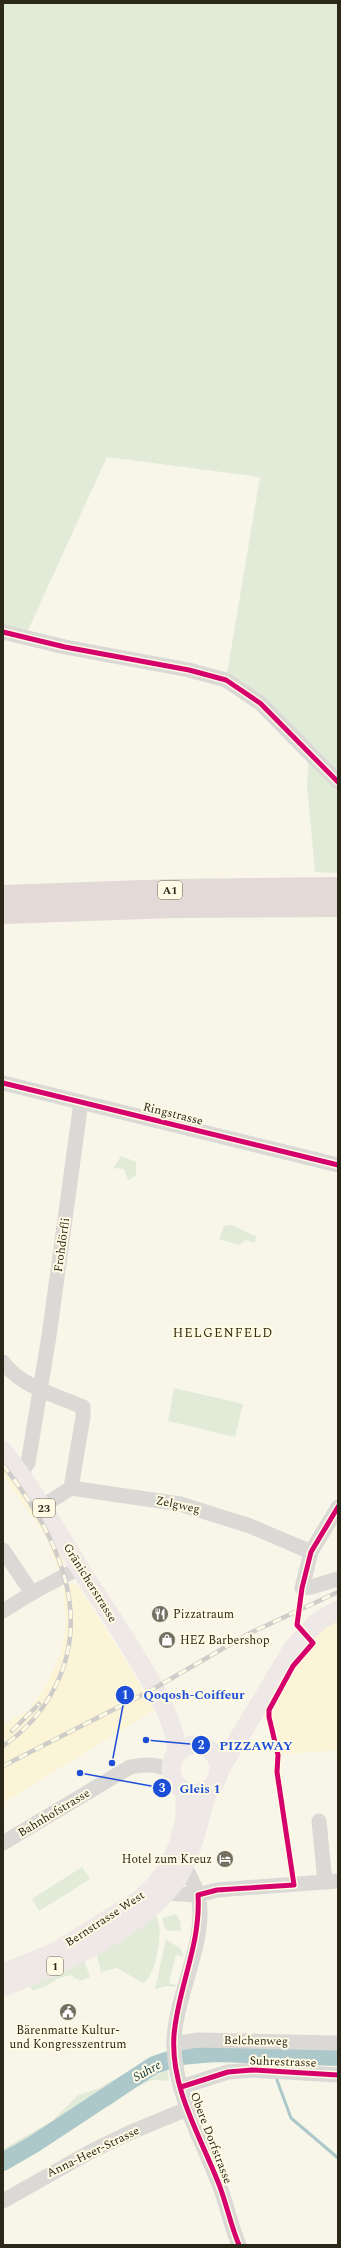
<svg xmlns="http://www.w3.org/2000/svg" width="341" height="2248" font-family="Spectral,serif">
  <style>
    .built { fill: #fbf4d6 }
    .green { fill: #e2ebd8 }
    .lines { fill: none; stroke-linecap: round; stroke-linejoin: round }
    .stream { stroke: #acc8cb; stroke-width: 3 }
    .river { stroke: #acc8cb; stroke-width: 18 }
    .minor { stroke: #dad9d5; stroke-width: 15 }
    .major { stroke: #eee8e6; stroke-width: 19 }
    .highway { stroke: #e3d9d7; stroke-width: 22 }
    .rail-casing { stroke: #cecdca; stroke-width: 4.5 }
    .rail { stroke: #fefae3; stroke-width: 3; stroke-dasharray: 9; stroke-linecap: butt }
    .cycleway-casing { stroke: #fefae3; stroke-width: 8 }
    .cycleway { stroke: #d6006c; stroke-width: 5 }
    .labels { text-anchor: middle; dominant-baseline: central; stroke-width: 4; stroke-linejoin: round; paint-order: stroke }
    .shield { fill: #fefae3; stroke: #6a6756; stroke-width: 1 }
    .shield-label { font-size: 11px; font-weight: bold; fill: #2b281a }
    .street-label { font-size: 12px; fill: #2b281a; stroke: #fefae3 }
    .poi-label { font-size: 12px; fill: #2b281a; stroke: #fefae3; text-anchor: start }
    .neighbourhood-label { font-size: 13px; letter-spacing: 1px; fill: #352f0e; stroke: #fefae3 }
    .water-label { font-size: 13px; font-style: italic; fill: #073138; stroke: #fefae3 }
    .leader { fill: none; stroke: #1d4ed8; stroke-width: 1.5 }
    .callout-dot { fill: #1d4ed8; stroke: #fefae3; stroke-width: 1.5 }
    .mark-label { font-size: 12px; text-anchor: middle; font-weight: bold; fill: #fff }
    .callout-label { font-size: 13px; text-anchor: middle; font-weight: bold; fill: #1d4ed8; stroke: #fefae3; stroke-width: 4; stroke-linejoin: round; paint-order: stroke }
  </style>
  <rect width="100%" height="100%" fill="#f8f6e9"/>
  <g class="built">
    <polygon points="3,1460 65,1562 58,1569 46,1536 3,1475"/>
    <polygon points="63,1584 77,1585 129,1666 154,1710 3,1803 3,1724 29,1710 45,1688 61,1653 66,1627"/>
    <polygon points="338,1610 338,1750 278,1755 269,1717 267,1689"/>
  </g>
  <g class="green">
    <polygon points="3,3 338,3 338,873 315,872 307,786 309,752 226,680 260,477 107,457 24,639 3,632"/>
    <polygon points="121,1156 136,1162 136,1176 128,1180 124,1169 113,1168"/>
    <polygon points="231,1225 256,1236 255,1243 246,1240 238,1245 219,1239 224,1226"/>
    <polygon points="174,1388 243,1404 235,1437 168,1421"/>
    <polygon points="82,1867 90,1879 39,1911 32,1899"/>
    <polygon points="176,1914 180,1921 181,1933 179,1930 170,1931 165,1929 162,1918"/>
    <path d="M156 1916C165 1928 156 1977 143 1983L117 1968 101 1972 97 1955Z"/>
    <polygon points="166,1939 181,1949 184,1957 176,1955 169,1983 176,1985 176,1987 168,1986 155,1989"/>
    <polygon points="84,1960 90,1977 80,1981 79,1979 74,1978 72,1975 59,1978 46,1986 32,1991 30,1984"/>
    <polygon points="165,2053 169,2081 152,2080 136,2087 111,2105 78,2121 54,2139 3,2168 3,2149 52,2121 78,2095 97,2089 152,2058"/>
  </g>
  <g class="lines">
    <polyline class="stream" points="277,2080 291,2118 338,2158"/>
    <polyline class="river" points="3,2162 34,2144 154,2065 181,2056 214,2053 338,2057"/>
    <g class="minor">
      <polyline points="3,632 65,647 189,670 226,680 260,703 338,782"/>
      <polyline points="3,1083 338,1165"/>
      <path d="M3 1362C20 1386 57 1396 83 1407V1417L71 1488"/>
      <polyline points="20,1473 28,1463 49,1336 81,1102"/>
      <polyline points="43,1506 71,1488 180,1504 250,1526 311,1552"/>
      <polyline points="338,1507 311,1552 302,1588 311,1587 338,1579"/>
      <polyline points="3,1550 32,1593"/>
      <polyline points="3,1611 32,1593 79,1568"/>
      <polyline points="319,1821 325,1882"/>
      <path d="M3 1843 130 1767C144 1764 160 1763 171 1772"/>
      <path d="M184 1865C189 1875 196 1886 198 1896 209 1940 172 2001 174 2047 176 2098 203 2141 220 2187 227 2206 231 2226 239 2245"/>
      <polyline points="166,1893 198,1895 217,1890 338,1881"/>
      <polyline points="174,2044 197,2040 338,2043"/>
      <polyline points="181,2087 228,2072 252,2070 338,2075"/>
      <polyline points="3,2201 90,2152 129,2133 187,2109"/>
    </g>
    <g class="major">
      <path d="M3 1451C35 1491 59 1535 86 1578 107 1612 183 1718 176 1754"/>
      <circle cx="195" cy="1769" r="24"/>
      <polyline points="219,1771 293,1648 317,1622 338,1610"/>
      <polyline points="3,1973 57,1951 140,1899 154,1886 167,1870 178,1845 185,1820 185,1796 183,1790"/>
      <path d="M3 1987C59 1966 142 1930 177 1879 192 1857 200 1816 208 1790"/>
    </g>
    <g class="highway">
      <polyline points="3,896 173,890 338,888"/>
      <polyline points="3,913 173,907 338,906"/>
    </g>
    <g class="rail-casing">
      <g id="rail">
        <path d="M3 1465C52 1527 95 1609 55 1687 43 1711 25 1731 3 1746"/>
        <polyline points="12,1731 39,1704"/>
        <polyline points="3,1766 148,1692 248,1634 338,1592"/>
      </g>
    </g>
    <use href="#rail" class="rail"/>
    <g class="cycleway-casing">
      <g id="cycleway">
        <polyline points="3,632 65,647 189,670 226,680 260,703 338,782"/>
        <polyline points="3,1083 338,1165"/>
        <polyline points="181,2087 228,2072 252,2070 338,2075"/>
        <path d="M239 2245C231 2226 227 2206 220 2187 202 2139 170 2089 174 2035 178 1987 201 1945 198 1895L217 1890 294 1885 277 1772 278 1755 269 1717V1710L293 1666 313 1643 297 1625 302 1588 311 1552 338 1507"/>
      </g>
    </g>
    <use href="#cycleway" class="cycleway"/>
  </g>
  <defs>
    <g id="restaurant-disc" transform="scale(0.9)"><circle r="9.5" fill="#737062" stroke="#fefae3"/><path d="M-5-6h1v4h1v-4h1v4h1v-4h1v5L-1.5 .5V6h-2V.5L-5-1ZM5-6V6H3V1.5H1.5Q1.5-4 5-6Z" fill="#fff"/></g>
    <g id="shop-disc" transform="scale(0.9)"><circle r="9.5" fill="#737062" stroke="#fefae3"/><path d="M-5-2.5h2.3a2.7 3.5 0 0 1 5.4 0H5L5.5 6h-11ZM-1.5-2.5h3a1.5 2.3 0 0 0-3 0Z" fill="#fff"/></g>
    <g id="hotel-disc" transform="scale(0.9)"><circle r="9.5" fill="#737062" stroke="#fefae3"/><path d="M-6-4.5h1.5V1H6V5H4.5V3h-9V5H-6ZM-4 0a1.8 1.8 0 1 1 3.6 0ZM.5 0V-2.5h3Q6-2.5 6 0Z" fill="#fff"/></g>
    <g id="civic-disc" transform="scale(0.9)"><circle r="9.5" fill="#737062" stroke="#fefae3"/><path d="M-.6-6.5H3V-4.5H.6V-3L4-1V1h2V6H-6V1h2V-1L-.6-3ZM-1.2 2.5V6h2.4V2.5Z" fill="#fff"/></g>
  </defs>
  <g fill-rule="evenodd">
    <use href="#restaurant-disc" x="160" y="1614"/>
    <use href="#shop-disc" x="167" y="1640"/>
    <use href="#hotel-disc" x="225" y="1859"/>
    <use href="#civic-disc" x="68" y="2012"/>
  </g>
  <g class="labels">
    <g class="shield">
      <rect x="158" y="881" width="24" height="18" rx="3"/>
      <rect x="33" y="1499" width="22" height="18" rx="3"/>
      <rect x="47" y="1957" width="16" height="18" rx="3"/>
    </g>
    <g class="shield-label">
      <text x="170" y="890">A1</text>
      <text x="44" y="1508">23</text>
      <text x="55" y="1966">1</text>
    </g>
    <g class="street-label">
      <text transform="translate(173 1114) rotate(14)">Ringstrasse</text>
      <text transform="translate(62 1245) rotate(-82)">Frohdörfli</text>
      <text transform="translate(178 1505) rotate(12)">Zelgweg</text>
      <text transform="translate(90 1583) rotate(58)">Gränicherstrasse</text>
      <text transform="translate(54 1813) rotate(-31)">Bahnhofstrasse</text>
      <text transform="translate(105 1919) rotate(-33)">Bernstrasse West</text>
      <text transform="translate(256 2041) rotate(1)">Belchenweg</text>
      <text transform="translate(283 2062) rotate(2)">Suhrestrasse</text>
      <text transform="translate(211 2138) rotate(69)">Obere Dorfstrasse</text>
      <text transform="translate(93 2152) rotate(-26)">Anna-Heer-Strasse</text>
    </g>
    <g class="poi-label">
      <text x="173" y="1614">Pizzatraum</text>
      <text x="180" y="1640">HEZ Barbershop</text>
      <text x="212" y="1859" text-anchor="end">Hotel zum Kreuz</text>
      <text x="68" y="2030" text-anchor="middle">Bärenmatte Kultur-<tspan x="68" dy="14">und Kongresszentrum</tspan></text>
    </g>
    <g class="neighbourhood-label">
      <text x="223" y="1333">HELGENFELD</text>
    </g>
    <g class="water-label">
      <text transform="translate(147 2071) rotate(-29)">Suhre</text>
    </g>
  </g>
  <path class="leader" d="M112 1763L125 1695M146 1740L201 1745M80 1773L162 1788"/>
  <g class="callout-dot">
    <circle cx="112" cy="1763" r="4"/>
    <circle cx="146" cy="1740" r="4"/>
    <circle cx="80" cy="1773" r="4"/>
    <circle cx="125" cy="1695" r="10"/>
    <circle cx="201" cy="1745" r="10"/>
    <circle cx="162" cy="1788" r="10"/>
  </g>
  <g class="mark-label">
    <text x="125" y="1699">1</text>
    <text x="201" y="1749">2</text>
    <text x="162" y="1792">3</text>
  </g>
  <g class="callout-label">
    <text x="194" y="1699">Qoqosh-Coiffeur</text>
    <text x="256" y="1750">PIZZAWAY</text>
    <text x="200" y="1793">Gleis 1</text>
  </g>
  <rect width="341" height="2248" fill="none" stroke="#2b281a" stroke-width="8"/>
</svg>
